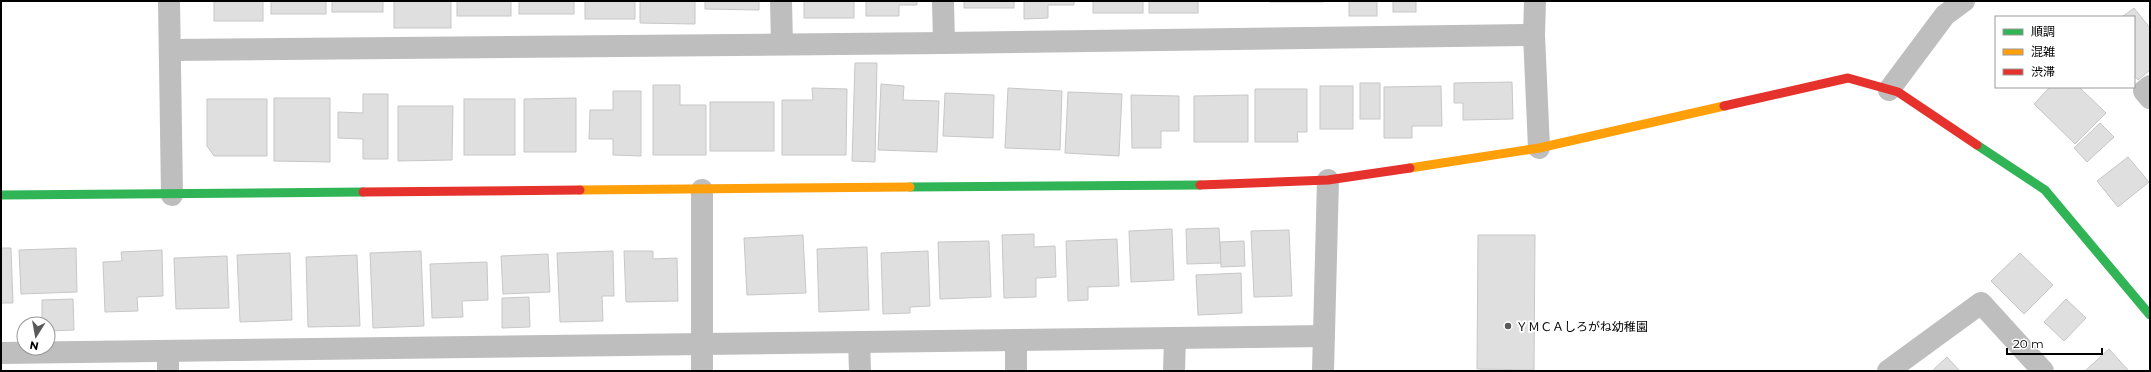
<svg xmlns="http://www.w3.org/2000/svg" width="2151" height="372" font-family="Montserrat,'Noto Sans JP',sans-serif">
  <style>
    .building { fill: #dfdfdf; stroke: #c7c7c7 }
    .lines { fill: none; stroke-linecap: round; stroke-linejoin: round }
    .street { stroke: #bebebe; stroke-width: 22 }
    .fast { stroke: #30b455; stroke-width: 9 }
    .slow { stroke: #ff9f0a; stroke-width: 9 }
    .jam { stroke: #e5322d; stroke-width: 9 }
    .poi-dot { fill: #595959; stroke: #fff; stroke-width: 1.5 }
    .labels { text-anchor: middle; dominant-baseline: central; stroke-width: 4; stroke-linejoin: round; paint-order: stroke }
    .poi-label { font-size: 12px; fill: #000; stroke: #fff; text-anchor: start }
  </style>
  <rect width="100%" height="100%" fill="#fff"/>
  <g class="building">
    <rect x="214" y="1" width="49" height="20"/>
    <rect x="271" y="1" width="55" height="13"/>
    <rect x="332" y="1" width="51" height="11"/>
    <rect x="394" y="1" width="57" height="27"/>
    <rect x="457" y="1" width="54" height="15"/>
    <rect x="519" y="1" width="55" height="13"/>
    <rect x="585" y="1" width="50" height="18"/>
    <polygon points="640,1 695,1 695,24 640,23"/>
    <polygon points="705,1 759,1 759,10 705,9"/>
    <rect x="804" y="1" width="50" height="17"/>
    <polygon points="866,1 917,1 917,5 899,5 899,16 866,16"/>
    <rect x="964" y="1" width="50" height="7"/>
    <polygon points="1024,1 1074,1 1074,5 1048,5 1048,18 1024,19"/>
    <rect x="1093" y="1" width="50" height="12"/>
    <rect x="1149" y="1" width="49" height="12"/>
    <rect x="1270" y="1" width="53" height="1"/>
    <rect x="1349" y="1" width="28" height="15"/>
    <rect x="1393" y="1" width="23" height="11"/>
    <polygon points="2134,8 2150,28 2150,70 2138,80 2134,75 2134,17 2122,17"/>
    <polygon points="855,63 877,63 875,162 852,161"/>
    <polygon points="1512,82 1513,119 1463,120 1463,103 1454,103 1454,83"/>
    <rect x="1360" y="83" width="20" height="36"/>
    <polygon points="881,84 904,86 903,100 939,101 937,152 878,150"/>
    <polygon points="653,85 680,85 680,105 706,105 706,155 653,155"/>
    <rect x="1320" y="86" width="33" height="43"/>
    <polygon points="1441,86 1442,126 1412,126 1412,138 1384,138 1384,87"/>
    <polygon points="2050,87 2079,87 2106,113 2075,144 2034,104"/>
    <polygon points="812,88 847,89 846,155 782,155 782,100 813,100"/>
    <polygon points="1008,88 1062,91 1060,150 1005,148"/>
    <polygon points="1255,89 1307,89 1307,132 1297,132 1298,142 1255,142"/>
    <polygon points="613,91 641,91 641,156 613,155 613,139 589,139 590,110 613,110"/>
    <polygon points="1068,92 1122,94 1119,156 1065,153"/>
    <polygon points="945,93 994,95 993,138 943,136"/>
    <polygon points="363,94 388,94 388,159 363,159 363,139 338,138 338,112 363,113"/>
    <polygon points="1131,95 1179,96 1179,131 1161,131 1161,148 1132,148"/>
    <polygon points="1248,95 1248,142 1194,142 1194,96"/>
    <polygon points="274,98 330,98 330,162 274,161"/>
    <polygon points="576,98 576,152 524,152 524,99"/>
    <polygon points="207,99 267,99 267,156 214,156 207,146"/>
    <rect x="464" y="99" width="51" height="56"/>
    <rect x="710" y="102" width="64" height="49"/>
    <polygon points="398,106 453,106 452,160 398,161"/>
    <polygon points="2100,123 2114,137 2087,162 2074,148"/>
    <polygon points="2128,157 2149,182 2118,207 2097,181"/>
    <polygon points="1219,228 1221,263 1187,264 1186,229"/>
    <polygon points="1172,229 1174,280 1131,282 1129,231"/>
    <polygon points="1289,230 1292,296 1254,297 1251,231"/>
    <polygon points="1034,234 1034,247 1055,246 1056,277 1036,278 1036,297 1004,298 1002,235"/>
    <polygon points="803,235 806,293 747,295 744,238"/>
    <polygon points="1478,235 1535,235 1534,370 1477,369"/>
    <polygon points="1117,239 1119,286 1088,287 1088,300 1068,301 1066,241"/>
    <polygon points="989,241 991,297 940,299 938,242"/>
    <polygon points="1244,241 1245,266 1221,267 1220,242"/>
    <polygon points="867,247 869,310 819,312 817,249"/>
    <polygon points="1,248 11,248 13,303 1,303"/>
    <polygon points="76,248 77,292 21,294 19,250"/>
    <polygon points="162,250 163,296 137,297 138,311 105,312 103,262 122,261 121,252"/>
    <polygon points="421,251 424,326 373,328 370,253"/>
    <polygon points="613,251 614,296 602,296 603,321 560,322 557,253"/>
    <polygon points="624,251 653,251 653,259 677,258 678,301 626,302"/>
    <polygon points="928,251 930,306 910,307 910,313 883,314 881,253"/>
    <polygon points="290,253 292,320 240,322 237,255"/>
    <polygon points="2020,253 2053,285 2024,314 1991,281"/>
    <polygon points="548,254 550,292 503,294 501,256"/>
    <polygon points="357,255 360,326 308,327 306,257"/>
    <polygon points="227,256 229,308 176,309 174,258"/>
    <polygon points="487,262 488,300 462,301 463,317 432,318 430,264"/>
    <polygon points="1241,273 1242,313 1198,315 1196,275"/>
    <polygon points="529,297 530,327 502,328 502,298"/>
    <polygon points="73,299 74,330 48,331 48,324 42,324 42,300"/>
    <polygon points="2066,299 2086,318 2064,341 2044,322"/>
    <polygon points="2109,349 2129,371 2085,371"/>
    <polygon points="1947,357 1960,371 1932,371"/>
  </g>
  <g class="lines">
    <g class="street">
      <polyline points="169,1 172,195"/>
      <polyline points="781,1 782,44"/>
      <polyline points="943,1 944,43"/>
      <polyline points="1535,1 1534,35 1539,148"/>
      <polyline points="170,50 944,43 1534,35"/>
      <polyline points="2150,86 2144,91 2150,98"/>
      <polyline points="1889,90 1945,15 1964,1"/>
      <polyline points="1016,340 1016,371"/>
      <polyline points="859,342 860,371"/>
      <polyline points="168,351 168,371"/>
      <polyline points="1,353 1324,336"/>
      <polyline points="702,371 702,190"/>
      <polyline points="1174,371 1175,338"/>
      <polyline points="1323,371 1328,180"/>
      <polyline points="1888,371 1981,303 2043,371"/>
    </g>
    <g class="fast">
      <polyline points="1977,145 2045,190 2150,315"/>
      <polyline points="910,187 1200,185"/>
      <polyline points="1,195 363,192"/>
    </g>
    <g class="slow">
      <polyline points="1410,168 1539,148 1724,106"/>
      <polyline points="580,190 910,187"/>
    </g>
    <g class="jam">
      <polyline points="1724,106 1848,78 1898,92 1977,145"/>
      <polyline points="1200,185 1328,180 1410,168"/>
      <polyline points="363,192 580,190"/>
    </g>
  </g>
  <circle class="poi-dot" cx="1508" cy="326" r="4"/>
  <g class="labels">
    <g class="poi-label">
      <text x="1516" y="326">ＹＭＣＡしろがね幼稚園</text>
    </g>
  </g>
  <rect width="2151" height="372" fill="none" stroke="#000000" stroke-width="4"/>
  <rect x="1995" y="16" width="140" height="72" fill="#ffffff" stroke="#999999"/>
  <rect x="2003" y="29" width="20" height="6" fill="#30b455" stroke="#999999"/>
  <text x="2031" y="36" font-size="12" fill="#000000">順調</text>
  <rect x="2003" y="49" width="20" height="6" fill="#ff9f0a" stroke="#999999"/>
  <text x="2031" y="56" font-size="12" fill="#000000">混雑</text>
  <rect x="2003" y="69" width="20" height="6" fill="#e5322d" stroke="#999999"/>
  <text x="2031" y="76" font-size="12" fill="#000000">渋滞</text>
  <g transform="translate(36 336) rotate(191)"><circle r="19" fill="#ffffff" stroke="#999999"/>
  <path d="M0-3L7 15L0 10L-7 15Z" fill="#595959"/>
  <text y="-6" font-size="11" font-weight="bold" text-anchor="middle" fill="#000000">N</text>
  </g>
  <path d="M2007 348v6h95v-6" fill="none" stroke="#000000" stroke-width="2"/>
  <text x="2013" y="348" font-size="12" fill="#000000" stroke="#ffffff" stroke-width="3" paint-order="stroke">20 m</text>
</svg>
